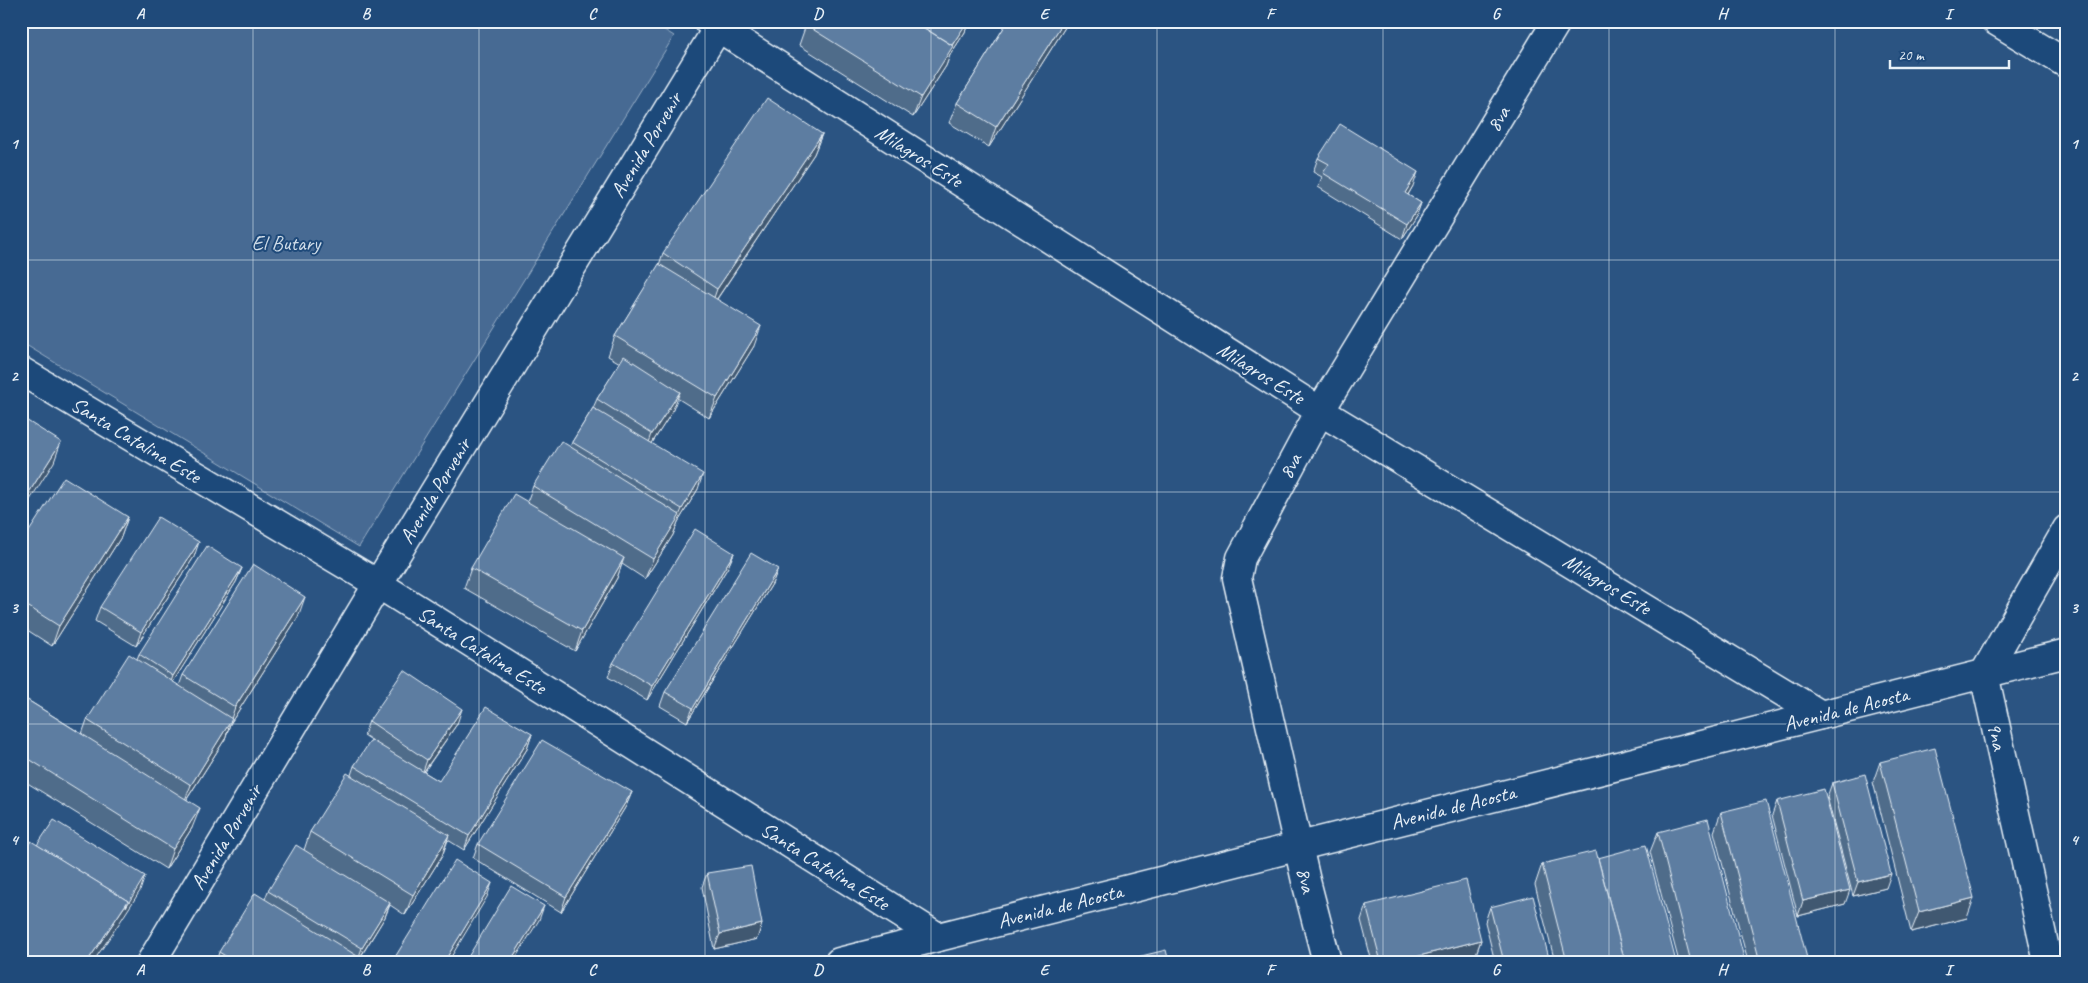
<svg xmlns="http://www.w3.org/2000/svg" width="2088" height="983" font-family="Caveat,sans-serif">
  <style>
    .green { fill: #476b93; stroke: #98aec6 }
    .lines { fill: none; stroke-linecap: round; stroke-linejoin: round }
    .minor-casing { stroke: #e8f1f8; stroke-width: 31 }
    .tertiary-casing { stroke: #e8f1f8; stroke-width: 31 }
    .secondary-casing { stroke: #e8f1f8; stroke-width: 31 }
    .primary-casing { stroke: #e8f1f8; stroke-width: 31 }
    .minor { stroke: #1f4a7a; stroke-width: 28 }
    .tertiary { stroke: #1f4a7a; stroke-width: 28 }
    .secondary { stroke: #1f4a7a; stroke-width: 28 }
    .primary { stroke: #1f4a7a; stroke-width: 28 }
    .wall { fill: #506c8a; stroke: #e8f1f8 }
    .shaded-wall { fill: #415871; stroke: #e8f1f8 }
    .building { fill: #5d7da1; stroke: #e8f1f8 }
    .grid { fill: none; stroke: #e8f1f8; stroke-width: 1; stroke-opacity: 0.55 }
    .labels { text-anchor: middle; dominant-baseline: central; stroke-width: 4; stroke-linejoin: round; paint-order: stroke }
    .street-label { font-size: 21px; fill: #e8f1f8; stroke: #1f4a7a }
    .park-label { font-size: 21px; fill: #d0dde9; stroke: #1f4a7a }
    .neatline { fill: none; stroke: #e8f1f8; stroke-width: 2 }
    .grid-label { font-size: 16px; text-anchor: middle; font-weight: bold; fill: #e8f1f8 }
  </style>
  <rect width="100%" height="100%" fill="#2b5482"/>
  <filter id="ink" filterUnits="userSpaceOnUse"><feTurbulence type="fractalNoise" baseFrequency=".02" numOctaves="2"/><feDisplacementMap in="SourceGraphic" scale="10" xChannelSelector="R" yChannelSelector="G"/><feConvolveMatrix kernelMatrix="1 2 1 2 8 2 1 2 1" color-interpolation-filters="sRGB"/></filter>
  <g filter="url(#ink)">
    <polygon class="green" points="21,21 650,21 674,36 359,547 21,342"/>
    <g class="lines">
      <g class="minor-casing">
        <g id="minor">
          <polyline points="708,21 1320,411 1821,715"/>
          <polyline points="1327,962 1306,881 1237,578 1241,558 1320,411 1557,21"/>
          <polyline points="2048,962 1984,674 2067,529"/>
        </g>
      </g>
      <g class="tertiary-casing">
        <g id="tertiary">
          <polyline points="1996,21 2067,64"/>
          <polyline points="21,371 378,584 938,937"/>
        </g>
      </g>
      <g class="secondary-casing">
        <polyline id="secondary" points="839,962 2067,653"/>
      </g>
      <g class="primary-casing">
        <polyline id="primary" points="151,962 378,584 722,21"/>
      </g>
      <use href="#minor" class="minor"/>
      <use href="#tertiary" class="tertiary"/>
      <use href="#secondary" class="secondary"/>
      <use href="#primary" class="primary"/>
    </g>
    <g class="wall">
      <polygon points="808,21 969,21 965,32 950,55 946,66 913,117 799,45 806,25"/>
      <polygon points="1008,21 1069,21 989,147 949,123 957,103"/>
      <polygon points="822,134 814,154 717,299 754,346 709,418 677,398 672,412 652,443 698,489 678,522 673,535 645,579 622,564 617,578 575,651 464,588 471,568 527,502 533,486 570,447 572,442 593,408 597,399 620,363 608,356 615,336 659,265 663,253"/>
      <polygon points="1318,158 1413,186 1408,195 1421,203 1416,217 1402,239 1318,187 1322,177 1313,172"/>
      <polygon points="128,517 121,537 52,646 21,626 21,544"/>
      <polygon points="734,553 728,567 647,700 608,677 613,663"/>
      <polygon points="194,557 136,646 95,621 100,607"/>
      <polygon points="242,568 236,582 173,682 179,686 183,675 298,617 230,724 225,739 187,799 192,828 166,869 21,779 21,696 82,734 87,720 137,659 139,654"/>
      <polygon points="778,569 772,584 687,722 660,706 665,692"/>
      <polygon points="369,721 457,724 424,772 439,781 532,734 527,749 464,850 448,840 442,856 405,915 390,905 385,917 360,958 367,962 216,962 219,952 265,899 268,891 304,850 310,832 351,775 354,766 373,741 364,735"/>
      <polygon points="1880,762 1967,918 1911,932 1873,782"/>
      <polygon points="1832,783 1886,888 1853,896 1827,797"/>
      <polygon points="632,792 626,806 561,912 473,858 478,844"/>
      <polygon points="1777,801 1845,904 1798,916 1772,815"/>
      <polygon points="1721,812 1808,962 1748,962 1714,832"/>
      <polygon points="1658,832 1745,962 1679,962 1650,852"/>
      <polygon points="1598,858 1676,962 1555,962 1535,885 1542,864"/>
      <polygon points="707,873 762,924 757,939 714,949 702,887"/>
      <polygon points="1366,905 1481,940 1476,954 1479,962 1372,962 1361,920"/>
      <polygon points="1490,907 1550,962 1495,962 1485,922"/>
    </g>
    <g class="shaded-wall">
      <polygon points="967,21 969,21 965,32 950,55 946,66 913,117 921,97"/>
      <polygon points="1064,21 1069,21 989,147 996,127"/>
      <polygon points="822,134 814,154 710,309 717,289"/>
      <polygon points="1418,172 1413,186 1400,208 1405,193"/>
      <polygon points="1421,203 1416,217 1402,239 1407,224"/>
      <polygon points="761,326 754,346 709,418 717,398"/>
      <polygon points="680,392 672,412 645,454 652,434"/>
      <polygon points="61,442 54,462 21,514 21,505"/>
      <polygon points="703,474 698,489 678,522 673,535 645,579 653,559 679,516 682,509"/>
      <polygon points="128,517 121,537 52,646 59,626"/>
      <polygon points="199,542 194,557 136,646 141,632"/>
      <polygon points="734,553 728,567 647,700 652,686"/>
      <polygon points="624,558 617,578 575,651 582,631"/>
      <polygon points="242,568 236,582 168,690 173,676"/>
      <polygon points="778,569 772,584 687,722 693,708"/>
      <polygon points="305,597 298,617 230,724 225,739 183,805 191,785 230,722 235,707"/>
      <polygon points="462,709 457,724 422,774 427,760"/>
      <polygon points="532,734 527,749 464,850 469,836"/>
      <polygon points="632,792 626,806 561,912 566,897"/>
      <polygon points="27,793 21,808 21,802"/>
      <polygon points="200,808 192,828 166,869 173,849"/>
      <polygon points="449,835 442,856 405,915 413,895"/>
      <polygon points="1891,874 1886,888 1853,896 1858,882"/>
      <polygon points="145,876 140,891 120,922 93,962 87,962"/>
      <polygon points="492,883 487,897 448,962 444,962"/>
      <polygon points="1850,890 1845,904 1798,916 1803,901"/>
      <polygon points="1974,898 1967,918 1911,932 1919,912"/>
      <polygon points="390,903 385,917 357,962 362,948"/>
      <polygon points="544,906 539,920 513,962 510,962"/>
      <polygon points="762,924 757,939 714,949 720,934"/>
      <polygon points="1481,940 1476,954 1446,962 1396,962"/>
    </g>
    <g class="building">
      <polygon points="808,21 913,21 953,46 921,97 806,25"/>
      <polygon points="913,21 968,21 952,45"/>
      <polygon points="1008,21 1064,21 996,127 957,103"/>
      <polygon points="767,98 822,134 717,289 663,253"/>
      <polygon points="1340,124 1418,172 1405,193 1421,203 1407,224 1323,173 1329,164 1318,158"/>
      <polygon points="659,264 761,326 717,398 615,336"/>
      <polygon points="624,356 680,392 652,434 597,399"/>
      <polygon points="21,406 24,408 21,412"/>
      <polygon points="593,408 703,474 682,509 572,442"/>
      <polygon points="21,417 61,442 21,505"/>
      <polygon points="561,441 680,515 653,559 533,486"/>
      <polygon points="64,477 128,517 59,626 21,602 21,544"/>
      <polygon points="514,494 624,558 582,631 471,568"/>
      <polygon points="158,517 199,542 141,632 100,607"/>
      <polygon points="695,529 734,553 652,686 613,663"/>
      <polygon points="207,546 242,568 173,676 139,654"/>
      <polygon points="751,553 778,569 693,708 665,692"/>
      <polygon points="253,564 305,597 235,707 183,675"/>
      <polygon points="129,654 232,719 191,785 87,720"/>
      <polygon points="404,670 462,709 427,760 369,721"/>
      <polygon points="21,696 200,808 173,849 21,754"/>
      <polygon points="486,707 532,734 469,836 354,766 371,740 439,781"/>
      <polygon points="542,740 632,792 566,897 478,844"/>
      <polygon points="1935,748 1974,898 1919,912 1880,762"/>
      <polygon points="347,773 449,835 413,895 310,832"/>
      <polygon points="1865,774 1891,874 1858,882 1832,783"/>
      <polygon points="1824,789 1850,890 1803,901 1777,801"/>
      <polygon points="21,790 27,793 21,802"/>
      <polygon points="1766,801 1808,962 1760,962 1721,812"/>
      <polygon points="1708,819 1745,962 1691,962 1658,832"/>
      <polygon points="54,820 145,876 126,907 128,901 37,845"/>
      <polygon points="31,841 128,901 87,962 21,962 21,855"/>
      <polygon points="296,845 390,903 362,948 268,891"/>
      <polygon points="1646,845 1676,962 1625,962 1598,858"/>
      <polygon points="1596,851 1625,962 1567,962 1542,864"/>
      <polygon points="455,860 492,883 444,962 392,962"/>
      <polygon points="751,866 762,924 720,934 707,873"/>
      <polygon points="1466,880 1481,940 1396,962 1381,962 1366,905"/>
      <polygon points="511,886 544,906 510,962 465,962"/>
      <polygon points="255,893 367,962 235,962 219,952"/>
      <polygon points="1533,896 1550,962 1504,962 1490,907"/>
      <polygon points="1166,950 1169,962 1130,962 1129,959"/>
      <polygon points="1477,954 1479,962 1445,962"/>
    </g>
  </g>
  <path class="grid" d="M253 21V962M479 21V962M705 21V962M931 21V962M1157 21V962M1383 21V962M1609 21V962M1835 21V962M21 260H2067M21 492H2067M21 724H2067"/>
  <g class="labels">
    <g class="street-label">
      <text transform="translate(1498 119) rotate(-59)">8va</text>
      <text transform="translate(646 145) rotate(-59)">Avenida Porvenir</text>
      <text transform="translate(919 156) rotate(32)">Milagros Este</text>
      <text transform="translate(1261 373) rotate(32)">Milagros Este</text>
      <text transform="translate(136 440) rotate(31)">Santa Catalina Este</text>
      <text transform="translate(1290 466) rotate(-62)">8va</text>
      <text transform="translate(435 491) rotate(-59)">Avenida Porvenir</text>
      <text transform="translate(1607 584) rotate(31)">Milagros Este</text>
      <text transform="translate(482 650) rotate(32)">Santa Catalina Este</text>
      <text transform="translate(1846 709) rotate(-14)">Avenida de Acosta</text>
      <text transform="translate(1997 736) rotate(77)">9na</text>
      <text transform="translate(1453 807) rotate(-14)">Avenida de Acosta</text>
      <text transform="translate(226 837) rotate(-59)">Avenida Porvenir</text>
      <text transform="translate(825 866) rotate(32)">Santa Catalina Este</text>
      <text transform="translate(1306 880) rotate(76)">8va</text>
      <text transform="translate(1060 906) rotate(-14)">Avenida de Acosta</text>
    </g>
    <g class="park-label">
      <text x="286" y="243">El Butary</text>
    </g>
  </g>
  <rect width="2088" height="983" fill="none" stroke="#1f4a7a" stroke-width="55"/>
  <path d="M1890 60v8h119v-8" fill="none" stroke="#e8f1f8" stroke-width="2.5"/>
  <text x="1898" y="60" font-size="15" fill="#e8f1f8" stroke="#1f4a7a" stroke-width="4" paint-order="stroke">20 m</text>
  <rect x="28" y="28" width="2032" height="928" class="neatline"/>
  <g class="grid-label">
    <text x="140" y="19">A</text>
    <text x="366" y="19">B</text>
    <text x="592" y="19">C</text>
    <text x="818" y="19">D</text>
    <text x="1044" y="19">E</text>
    <text x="1270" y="19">F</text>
    <text x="1496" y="19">G</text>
    <text x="1722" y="19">H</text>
    <text x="1948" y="19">I</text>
    <text x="14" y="149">1</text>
    <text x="2074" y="149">1</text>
    <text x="14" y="381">2</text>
    <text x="2074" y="381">2</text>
    <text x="14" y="613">3</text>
    <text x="2074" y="613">3</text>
    <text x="14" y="845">4</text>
    <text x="2074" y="845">4</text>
    <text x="140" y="975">A</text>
    <text x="366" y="975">B</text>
    <text x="592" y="975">C</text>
    <text x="818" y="975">D</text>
    <text x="1044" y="975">E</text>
    <text x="1270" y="975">F</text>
    <text x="1496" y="975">G</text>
    <text x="1722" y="975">H</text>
    <text x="1948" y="975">I</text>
  </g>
</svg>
